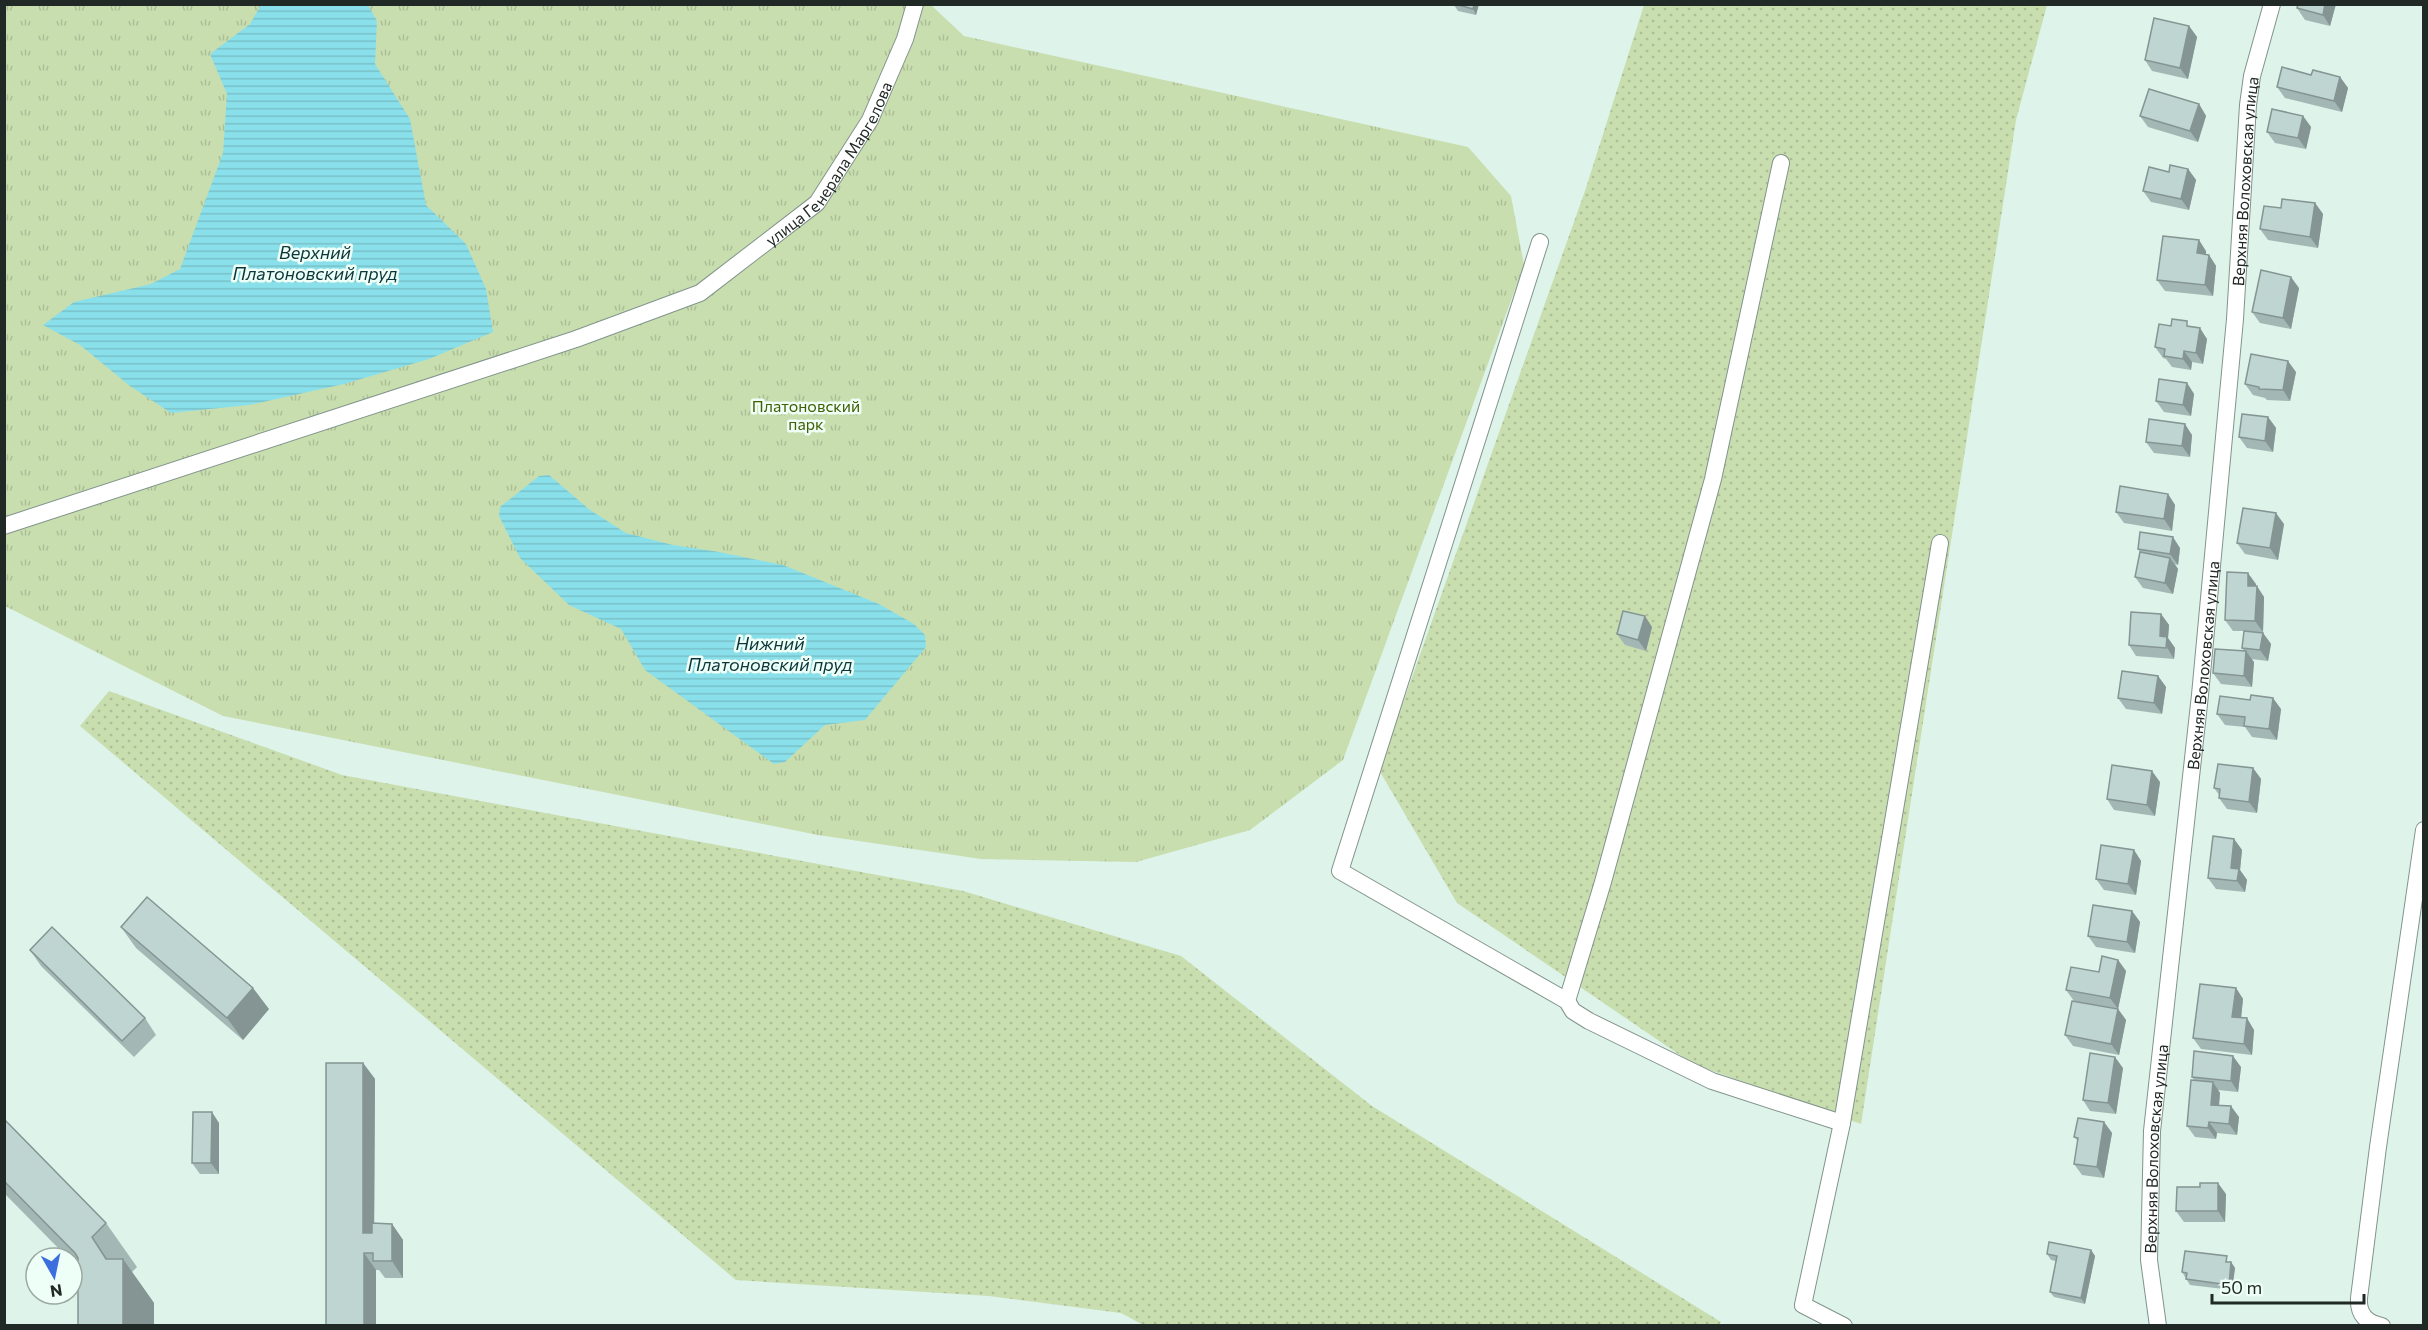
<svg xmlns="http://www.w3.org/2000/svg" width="2428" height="1330" font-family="Commissioner,sans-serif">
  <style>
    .grass { fill: url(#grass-dots) }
    .park { fill: url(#park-tufts) }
    .water { fill: url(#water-rules) }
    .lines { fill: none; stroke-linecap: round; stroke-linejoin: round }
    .minor-casing { stroke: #81948c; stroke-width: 18 }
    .minor { stroke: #fff; stroke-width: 16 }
    .wall { fill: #a3b7b5 }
    .shaded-wall { fill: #859593 }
    .building { fill: #bed5d2; stroke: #859593; stroke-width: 1.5 }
    .labels { text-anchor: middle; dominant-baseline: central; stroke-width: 5; stroke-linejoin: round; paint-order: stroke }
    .street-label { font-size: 16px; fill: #212926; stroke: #eefff7 }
    .park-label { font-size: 16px; fill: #425f03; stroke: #eefff7 }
    .water-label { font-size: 18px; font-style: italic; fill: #0c363b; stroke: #eefff7 }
  </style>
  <defs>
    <pattern id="grass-dots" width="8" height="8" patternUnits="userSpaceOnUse" patternTransform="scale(1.5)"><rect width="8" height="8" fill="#c9deaf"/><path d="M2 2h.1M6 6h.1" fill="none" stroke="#acbe96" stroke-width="1.8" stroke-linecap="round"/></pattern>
    <pattern id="park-tufts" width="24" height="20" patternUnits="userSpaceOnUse" patternTransform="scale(1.5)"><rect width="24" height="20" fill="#c9deaf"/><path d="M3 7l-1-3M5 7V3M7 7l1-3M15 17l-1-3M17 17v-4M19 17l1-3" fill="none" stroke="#acbe96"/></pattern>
    <pattern id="water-rules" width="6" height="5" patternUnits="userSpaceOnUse" patternTransform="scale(1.5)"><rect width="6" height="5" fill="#8ae0ea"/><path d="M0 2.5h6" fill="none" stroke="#77c0c9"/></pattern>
  </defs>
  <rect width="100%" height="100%" fill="#def3e9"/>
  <g class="grass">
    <polygon points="1644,5 2047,5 2016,120 1861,1124 1693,1064 1457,903 1379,770 1585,191"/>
    <polygon points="109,691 342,775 963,891 1181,956 1372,1106 1721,1322 1718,1326 1145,1326 1121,1313 989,1296 736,1280 80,726"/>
  </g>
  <polygon class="park" points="4,5 931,5 964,36 1468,147 1511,196 1524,265 1343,760 1250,830 1136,862 981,859 818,835 223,716 5,606"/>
  <g class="water">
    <polygon points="261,5 368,5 377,21 375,64 410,119 426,205 466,244 486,289 493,332 429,359 344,384 249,405 171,413 130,386 80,345 43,325 74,302 151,284 180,269 223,153 227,94 210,54 250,24"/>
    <polygon points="549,475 590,510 626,533 673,545 719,552 783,565 879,604 914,624 925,635 926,647 865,720 825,725 785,762 774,764 645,670 621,629 569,605 520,558 499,516 500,507 539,476"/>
  </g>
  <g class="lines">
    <g class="minor-casing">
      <g id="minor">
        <polyline points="1540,242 1340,871 1567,1001 1573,1011 1589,1021 1712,1081 1842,1123"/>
        <path id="s1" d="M4 526 576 339 700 293 817 203 870 120 905 39 915 4"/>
        <polyline points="1567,1001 1603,882 1713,479 1781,163"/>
        <polyline points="1844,1326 1803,1305 1842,1123 1940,543"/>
        <path id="s2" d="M2158 1326 2149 1260 2152 1131 2200 695 2235 319 2248 105 2252 76 2272 4"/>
        <path d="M2382 1326C2366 1323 2358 1314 2359 1298L2378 1147 2424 830"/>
      </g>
    </g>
    <use href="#minor" class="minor"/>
  </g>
  <g class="wall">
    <polygon points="1479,4 1476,15 1458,11 1454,5"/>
    <polygon points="2298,4 2336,4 2330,26 2305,20 2297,8"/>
    <polygon points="2189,26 2197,37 2188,79 2152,71 2145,60"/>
    <polygon points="2311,75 2340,77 2348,88 2342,112 2285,98 2277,87"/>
    <polygon points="2199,104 2206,116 2198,142 2148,127 2140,116"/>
    <polygon points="2303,116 2311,127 2306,149 2275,143 2267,132"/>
    <polygon points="2188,169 2196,180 2189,210 2151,202 2143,191 2169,172"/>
    <polygon points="2315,203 2323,214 2318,248 2268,240 2260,229 2281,208"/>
    <polygon points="2206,251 2206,254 2209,255 2216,266 2213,296 2165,291 2157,280"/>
    <polygon points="2299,288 2291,329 2260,323 2252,312"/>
    <polygon points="2171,326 2191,326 2207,339 2203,364 2192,362 2191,370 2172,367 2166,359 2163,358 2155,347"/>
    <polygon points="2296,372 2290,401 2267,400 2265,398 2253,395 2245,384"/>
    <polygon points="2187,383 2194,394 2191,416 2164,412 2156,401"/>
    <polygon points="2268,417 2276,428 2273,452 2247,448 2239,437"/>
    <polygon points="2192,435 2190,457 2154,453 2146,442"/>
    <polygon points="2168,494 2175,505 2172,531 2124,523 2116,512"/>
    <polygon points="2284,524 2278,560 2245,554 2237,543"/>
    <polygon points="2180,548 2178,565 2175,564 2178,569 2173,594 2143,588 2135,577 2140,552 2138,549"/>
    <polygon points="2256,584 2256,586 2264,597 2263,632 2253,632 2263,633 2271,644 2268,661 2251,659 2254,662 2252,687 2221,684 2213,673 2244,651 2242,648 2244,631 2233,631 2225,620"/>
    <polygon points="2161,614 2169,625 2168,638 2175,648 2174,659 2136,656 2129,645"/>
    <polygon points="1652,627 1646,651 1625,645 1617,634"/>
    <polygon points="2158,676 2166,687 2162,714 2126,709 2118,698"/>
    <polygon points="2281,709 2277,740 2252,737 2245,727 2225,725 2217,714"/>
    <polygon points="2253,768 2261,779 2257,813 2227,809 2219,798 2220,796 2214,788"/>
    <polygon points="2160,782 2155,816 2114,810 2107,799"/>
    <polygon points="2234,839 2242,850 2240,870 2247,880 2245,892 2216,889 2208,878"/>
    <polygon points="2134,850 2141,861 2136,895 2104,890 2096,879"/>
    <polygon points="2132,911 2140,922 2135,953 2096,947 2088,936"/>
    <polygon points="121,927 269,1009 243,1040 136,948"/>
    <polygon points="30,950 145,1018 156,1035 134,1057 41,966"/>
    <polygon points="2118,960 2126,971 2118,1009 2126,1020 2119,1055 2073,1046 2065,1035 2074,1001 2066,990 2099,972"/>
    <polygon points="2236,988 2243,999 2241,1018 2254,1030 2252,1055 2201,1049 2193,1038"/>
    <polygon points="363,1063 375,1079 374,1223 392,1224 403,1240 403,1278 385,1278 379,1270 376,1270 376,1326 326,1326"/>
    <polygon points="2241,1067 2238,1092 2218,1090 2220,1093 2219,1105 2239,1117 2237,1135 2217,1133 2216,1139 2195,1137 2187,1126 2194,1080 2192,1077"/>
    <polygon points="2123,1068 2116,1114 2090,1111 2083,1100"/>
    <polygon points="4,1119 106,1223 137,1267 132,1272 154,1303 78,1268 72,1262 72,1258 68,1258 4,1193"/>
    <polygon points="2104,1122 2112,1133 2104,1178 2082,1175 2074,1164 2078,1141 2074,1137"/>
    <polygon points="219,1123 219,1174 200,1174 192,1163"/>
    <polygon points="2226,1194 2225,1222 2184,1222 2176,1211"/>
    <polygon points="2091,1250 2095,1256 2085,1304 2054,1297 2050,1292 2056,1261 2051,1260 2047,1254"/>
    <polygon points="2231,1262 2235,1268 2232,1290 2190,1285 2182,1272"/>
  </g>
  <g class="shaded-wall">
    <polygon points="1474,4 1479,4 1476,15 1473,9"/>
    <polygon points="2325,4 2336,4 2330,26 2323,15"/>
    <polygon points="2189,26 2197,37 2188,79 2180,68"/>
    <polygon points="2340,77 2348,88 2342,112 2334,101"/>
    <polygon points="2199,104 2206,116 2198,142 2190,131"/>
    <polygon points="2303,116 2311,127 2306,149 2298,138"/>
    <polygon points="2188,169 2196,180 2189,210 2181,199"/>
    <polygon points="2315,203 2323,214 2318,248 2310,237"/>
    <polygon points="2199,240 2206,251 2205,265 2197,253"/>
    <polygon points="2209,255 2216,266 2213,296 2205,285"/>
    <polygon points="2291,277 2299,288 2291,329 2283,318"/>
    <polygon points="2200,328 2207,339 2203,364 2196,353"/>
    <polygon points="2184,351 2192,362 2191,370 2183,359"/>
    <polygon points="2288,361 2296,372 2290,401 2283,390"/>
    <polygon points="2187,383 2194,394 2191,416 2183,405"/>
    <polygon points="2268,417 2276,428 2273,452 2265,441"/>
    <polygon points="2185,424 2192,435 2190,457 2182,446"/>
    <polygon points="2168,494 2175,505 2172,531 2164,519"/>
    <polygon points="2276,513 2284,524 2278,560 2270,548"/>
    <polygon points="2173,537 2180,548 2178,565 2170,554"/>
    <polygon points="2170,558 2178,569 2173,594 2165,583"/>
    <polygon points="2248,573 2256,584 2256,597 2248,586"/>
    <polygon points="2257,586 2264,597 2263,632 2255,621"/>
    <polygon points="2161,614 2169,625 2168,638 2175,648 2174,659 2160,636"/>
    <polygon points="1645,616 1652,627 1646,651 1638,640"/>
    <polygon points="2263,633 2271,644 2268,661 2260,650"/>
    <polygon points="2246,651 2254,662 2252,687 2244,676"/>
    <polygon points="2158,676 2166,687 2162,714 2154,703"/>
    <polygon points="2273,698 2281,709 2277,740 2269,729"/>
    <polygon points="2253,768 2261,779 2257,813 2249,802"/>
    <polygon points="2152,771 2160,782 2155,816 2147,805"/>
    <polygon points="2234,839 2242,850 2240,870 2247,880 2245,892 2237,881 2231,868"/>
    <polygon points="2134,850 2141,861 2136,895 2128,884"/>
    <polygon points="2132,911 2140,922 2135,953 2127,942"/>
    <polygon points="2118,960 2126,971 2118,1009 2110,998"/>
    <polygon points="253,988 269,1009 243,1040 227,1018"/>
    <polygon points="2236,988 2243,999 2240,1028 2232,1017"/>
    <polygon points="2118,1009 2126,1020 2119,1055 2111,1044"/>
    <polygon points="2247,1018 2254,1030 2252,1055 2244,1044"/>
    <polygon points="2233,1056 2241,1067 2238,1092 2231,1081"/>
    <polygon points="2115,1057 2123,1068 2116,1114 2108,1103"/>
    <polygon points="363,1063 375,1079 374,1249 363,1233"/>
    <polygon points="2213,1082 2220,1093 2218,1116 2211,1105"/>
    <polygon points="2231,1106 2239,1117 2237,1135 2229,1124"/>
    <polygon points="212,1112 219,1123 219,1174 211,1163"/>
    <polygon points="2104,1122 2112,1133 2104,1178 2097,1167"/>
    <polygon points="2209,1122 2217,1133 2216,1139 2208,1128"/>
    <polygon points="2218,1183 2226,1194 2225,1222 2218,1211"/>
    <polygon points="392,1224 403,1240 403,1278 392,1261"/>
    <polygon points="92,1237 123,1282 123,1259 154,1303 154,1326 123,1326 106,1259"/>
    <polygon points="2091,1250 2095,1256 2085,1304 2081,1298"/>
    <polygon points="364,1253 376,1270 376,1326 364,1326"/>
    <polygon points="2231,1262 2235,1268 2232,1290 2229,1285"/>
  </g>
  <g class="building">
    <polygon points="1455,4 1474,4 1473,9"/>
    <polygon points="2298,4 2325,4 2323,15 2297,8"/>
    <polygon points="2154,18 2189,26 2180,68 2145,60"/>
    <polygon points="2282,67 2311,75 2313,70 2340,77 2334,101 2277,87"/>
    <polygon points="2149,89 2199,104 2190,131 2140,116"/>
    <polygon points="2272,109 2303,116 2298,138 2267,132"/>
    <polygon points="2170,165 2188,169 2181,199 2143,191 2149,167 2169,172"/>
    <polygon points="2282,199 2315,203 2310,237 2260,229 2264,206 2281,208"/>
    <polygon points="2163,236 2199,240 2197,253 2209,255 2205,285 2157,280"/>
    <polygon points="2261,270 2291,277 2283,318 2252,312"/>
    <polygon points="2172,319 2187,321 2187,326 2200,328 2196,353 2184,351 2183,359 2164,356 2165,349 2155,347 2159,324 2171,326"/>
    <polygon points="2251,354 2288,361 2283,390 2259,389 2259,387 2245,384"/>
    <polygon points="2159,379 2187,383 2183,405 2156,401"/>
    <polygon points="2242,414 2268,417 2265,441 2239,437"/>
    <polygon points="2149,419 2185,424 2182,446 2146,442"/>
    <polygon points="2120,486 2168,494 2164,519 2116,512"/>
    <polygon points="2243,508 2276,513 2270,548 2237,543"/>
    <polygon points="2140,532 2173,537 2170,554 2138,549"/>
    <polygon points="2140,552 2170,558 2165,583 2135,577"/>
    <polygon points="2227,572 2248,573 2248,586 2257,586 2255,621 2225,620"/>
    <polygon points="1623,611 1645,616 1638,640 1617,634"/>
    <polygon points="2131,612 2161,614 2160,636 2167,637 2166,648 2129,645"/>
    <polygon points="2244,631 2263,633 2260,650 2242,648"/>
    <polygon points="2215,649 2246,651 2244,676 2213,673"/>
    <polygon points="2122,671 2158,676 2154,703 2118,698"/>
    <polygon points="2251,695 2273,698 2269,729 2244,726 2245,717 2217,714 2220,696 2250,700"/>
    <polygon points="2218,764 2253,768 2249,802 2219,798 2220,789 2214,788"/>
    <polygon points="2112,765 2152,771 2147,805 2107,799"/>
    <polygon points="2213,836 2234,839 2231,868 2239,869 2237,881 2208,878"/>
    <polygon points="2101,845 2134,850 2128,884 2096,879"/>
    <polygon points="147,897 253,988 227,1018 121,927"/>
    <polygon points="2093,905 2132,911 2127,942 2088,936"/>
    <polygon points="52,927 145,1018 122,1041 30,950"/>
    <polygon points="2102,956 2118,960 2110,998 2066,990 2071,967 2099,972"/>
    <polygon points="2200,984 2236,988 2232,1017 2247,1018 2244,1044 2193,1038"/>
    <polygon points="2072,1001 2118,1009 2111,1044 2065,1035"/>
    <polygon points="2194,1051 2233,1056 2231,1081 2192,1077"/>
    <polygon points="2090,1053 2115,1057 2108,1103 2083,1100"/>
    <polygon points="326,1063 363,1063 363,1233 372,1233 372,1223 392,1224 392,1261 373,1261 373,1253 364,1253 364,1326 326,1326"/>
    <polygon points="2191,1080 2213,1082 2211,1105 2231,1106 2229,1124 2209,1122 2208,1128 2187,1126"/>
    <polygon points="193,1112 212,1112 211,1163 192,1163"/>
    <polygon points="2078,1118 2104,1122 2097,1167 2074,1164 2078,1138 2074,1137"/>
    <polygon points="4,1119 106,1223 92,1237 106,1259 123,1259 123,1326 78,1326 78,1258 75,1253 4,1181"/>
    <polygon points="2200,1183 2218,1183 2218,1211 2176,1211 2177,1187 2200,1187"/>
    <polygon points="2049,1242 2091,1250 2081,1298 2050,1292 2057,1256 2047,1254"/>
    <polygon points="2185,1251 2227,1256 2226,1262 2231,1262 2229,1285 2186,1279 2187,1273 2182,1272"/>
  </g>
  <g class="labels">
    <g class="street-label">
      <text stroke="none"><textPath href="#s1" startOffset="920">улица Генерала Маргелова</textPath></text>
      <text stroke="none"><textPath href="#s2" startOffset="1150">Верхняя Волоховская улица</textPath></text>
      <text stroke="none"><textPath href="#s2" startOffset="664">Верхняя Волоховская улица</textPath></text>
      <text stroke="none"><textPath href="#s2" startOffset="178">Верхняя Волоховская улица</textPath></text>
    </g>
    <g class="park-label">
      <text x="806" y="405">Платоновский<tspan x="806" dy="18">парк</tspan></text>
    </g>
    <g class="water-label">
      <text x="315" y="252">Верхний<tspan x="315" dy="21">Платоновский пруд</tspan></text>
      <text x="770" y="643">Нижний<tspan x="770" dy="21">Платоновский пруд</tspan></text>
    </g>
  </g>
  <rect width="2428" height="1330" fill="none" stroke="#212926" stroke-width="12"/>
  <g transform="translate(54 1276) rotate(171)"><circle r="28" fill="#eefff7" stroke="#9ca9a3" stroke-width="1.5"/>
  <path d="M0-4.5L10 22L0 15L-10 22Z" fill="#3d6ede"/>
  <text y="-9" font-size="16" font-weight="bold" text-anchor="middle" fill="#212926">N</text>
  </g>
  <path d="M2212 1294v9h152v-9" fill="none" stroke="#212926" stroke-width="3"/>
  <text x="2221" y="1294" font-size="18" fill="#212926" stroke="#eefff7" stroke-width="4.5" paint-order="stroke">50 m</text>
</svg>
